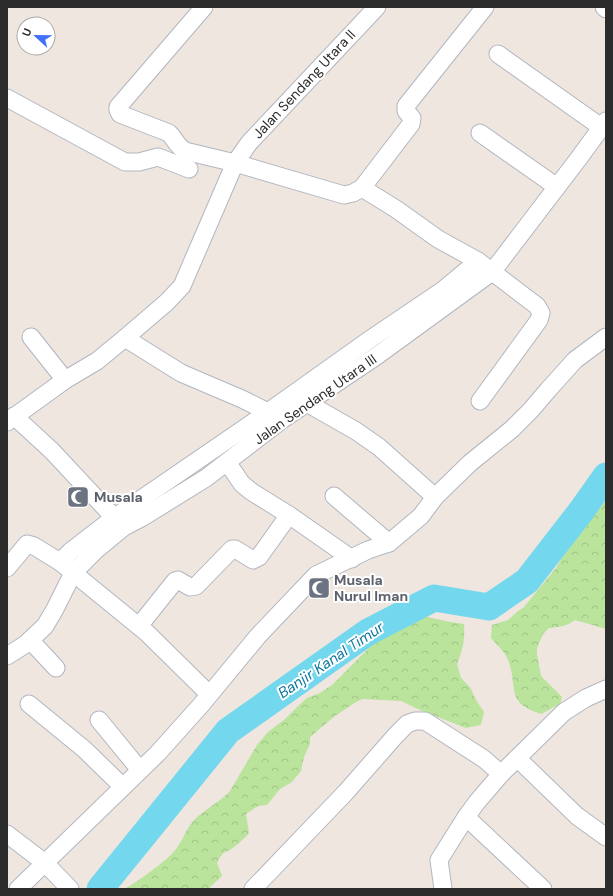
<svg xmlns="http://www.w3.org/2000/svg" width="613" height="896" font-family="'DM Sans',sans-serif">
  <style>
    .forest { fill: url(#forest-crowns) }
    .lines { fill: none; stroke-linecap: round; stroke-linejoin: round }
    .river { stroke: #73d7ee; stroke-width: 27 }
    .minor-casing { stroke: #b2b6bf; stroke-width: 19 }
    .minor { stroke: #fff; stroke-width: 17 }
    .labels { text-anchor: middle; dominant-baseline: central; stroke-width: 4; stroke-linejoin: round; paint-order: stroke }
    .street-label { font-size: 14px; fill: #2c2c2c; stroke: #fff }
    .worship-label { font-size: 14px; font-weight: bold; fill: #5b616d; stroke: #fff; text-anchor: start }
    .water-label { font-size: 15px; font-style: italic; fill: #0e789e; stroke: #fff }
  </style>
  <defs>
    <pattern id="forest-crowns" width="20" height="18" patternUnits="userSpaceOnUse"><rect width="20" height="18" fill="#bae39c"/><path d="M2 6a3 3 0 1 1 6 0M12 15a3 3 0 1 1 6 0" fill="none" stroke="#a0c387"/></pattern>
  </defs>
  <rect width="100%" height="100%" fill="#eee6df"/>
  <g class="forest">
    <path d="M606 498V629L575 620C567 626 560 627 549 628L543 634 537 648V654L541 676 562 697 560 704 541 714C504 702 519 688 508 660 505 652 497 645 491 638L492 625 508 620 518 611 524 607 556 568 566 551 603 504Z"/>
    <path d="M423 616 450 622 464 624C465 640 463 649 457 664L461 678 470 687 476 700 484 712 481 725 466 728 420 710 401 701 363 699 356 702 335 716 310 737V744L304 757 301 771 292 782 280 789 267 805 258 806 246 814 249 833C244 839 239 843 234 847 225 854 223 850 217 863L222 876 208 889H125C138 881 167 861 176 849 183 840 186 829 194 820 205 809 220 802 230 791L257 745 268 732 285 719 297 707 307 698 320 693 332 685 396 621 409 617Z"/>
  </g>
  <g class="lines">
    <polyline class="river" points="100,889 228,731 368,632 434,598 489,607 527,581 582,510 606,476"/>
    <g class="minor-casing">
      <g id="minor">
        <path d="M204 7 118 107V110L120 114 169 133C175 139 177 146 185 151L235 163 344 195 353 193 362 188 411 124 412 118 406 111V106L485 7"/>
        <polyline points="604,7 606,9"/>
        <polyline points="498,54 601,127"/>
        <polyline points="7,98 125,162 139,162 158,157 189,169"/>
        <polyline points="480,133 557,187"/>
        <polyline points="362,188 396,209 438,239 478,261 537,306 541,313 539,320 480,401"/>
        <polyline points="31,337 65,380"/>
        <polyline points="125,338 181,373 242,399 276,416"/>
        <polyline points="307,403 356,431 379,447 435,497"/>
        <polyline points="14,416 52,451 122,526"/>
        <polyline points="7,422 65,380 97,361 125,338 167,302 182,286 235,163 249,143 377,7"/>
        <polyline points="227,462 242,484 252,492 289,515 352,559"/>
        <polyline points="334,496 389,543"/>
        <polyline points="7,568 27,544 34,546 60,562"/>
        <polyline points="139,626 175,581 178,580 190,587 196,586 232,549 235,549 253,560 259,557 289,515"/>
        <polyline points="30,640 56,668"/>
        <polyline points="7,656 26,644 45,626 55,609 73,573 96,550 124,527 143,517 206,478 283,419 378,355 492,272 579,158 606,121"/>
        <polyline points="209,694 147,633 60,562 71,551 115,517 268,412 372,338 443,290 478,261"/>
        <polyline points="29,704 84,749 123,787"/>
        <polyline points="99,720 140,770"/>
        <polyline points="517,758 577,816 606,837"/>
        <polyline points="466,817 543,889"/>
        <polyline points="7,834 45,863 70,889"/>
        <polyline points="18,889 158,753 201,705 258,636 316,575 368,550 389,543 421,516 435,497 470,463 512,429 531,410 548,390 575,360 606,337"/>
        <polyline points="253,889 346,792 396,735 407,724 415,721 425,721 484,759 501,774"/>
        <polyline points="443,889 439,860 466,817 477,802 501,774 564,712 586,698 606,689"/>
      </g>
    </g>
    <use href="#minor" class="minor"/>
  </g>
  <defs>
    <g id="mosque-square" transform="scale(1.15)"><rect x="-9" y="-9" width="18" height="18" rx="4" fill="#6b7280" stroke="#fff"/><path d="M3.5-4.9A6 6 0 1 0 3.5 4.9A5 5 0 1 1 3.5-4.9Z" fill="#fff"/></g>
  </defs>
  <g fill-rule="evenodd">
    <use href="#mosque-square" x="78" y="497"/>
    <use href="#mosque-square" x="319" y="588"/>
  </g>
  <g class="labels">
    <g class="street-label">
      <text transform="translate(304 84) rotate(-47)">Jalan Sendang Utara II</text>
      <text transform="translate(315 399) rotate(-35)">Jalan Sendang Utara III</text>
    </g>
    <g class="worship-label">
      <text x="94" y="497">Musala</text>
      <text x="334" y="580">Musala<tspan x="334" dy="16">Nurul Iman</tspan></text>
    </g>
    <g class="water-label">
      <text transform="translate(331 660) rotate(-34)">Banjir Kanal Timur</text>
    </g>
  </g>
  <rect width="613" height="896" fill="none" stroke="#2c2c2c" stroke-width="16"/>
  <g transform="translate(36 36) rotate(292)"><circle r="19" fill="#ffffff" stroke="#ababab"/>
  <path d="M0-3L7 15L0 10L-7 15Z" fill="#4171f9"/>
  <text y="-6" font-size="11" font-weight="bold" text-anchor="middle" fill="#2c2c2c">U</text>
  </g>
</svg>
